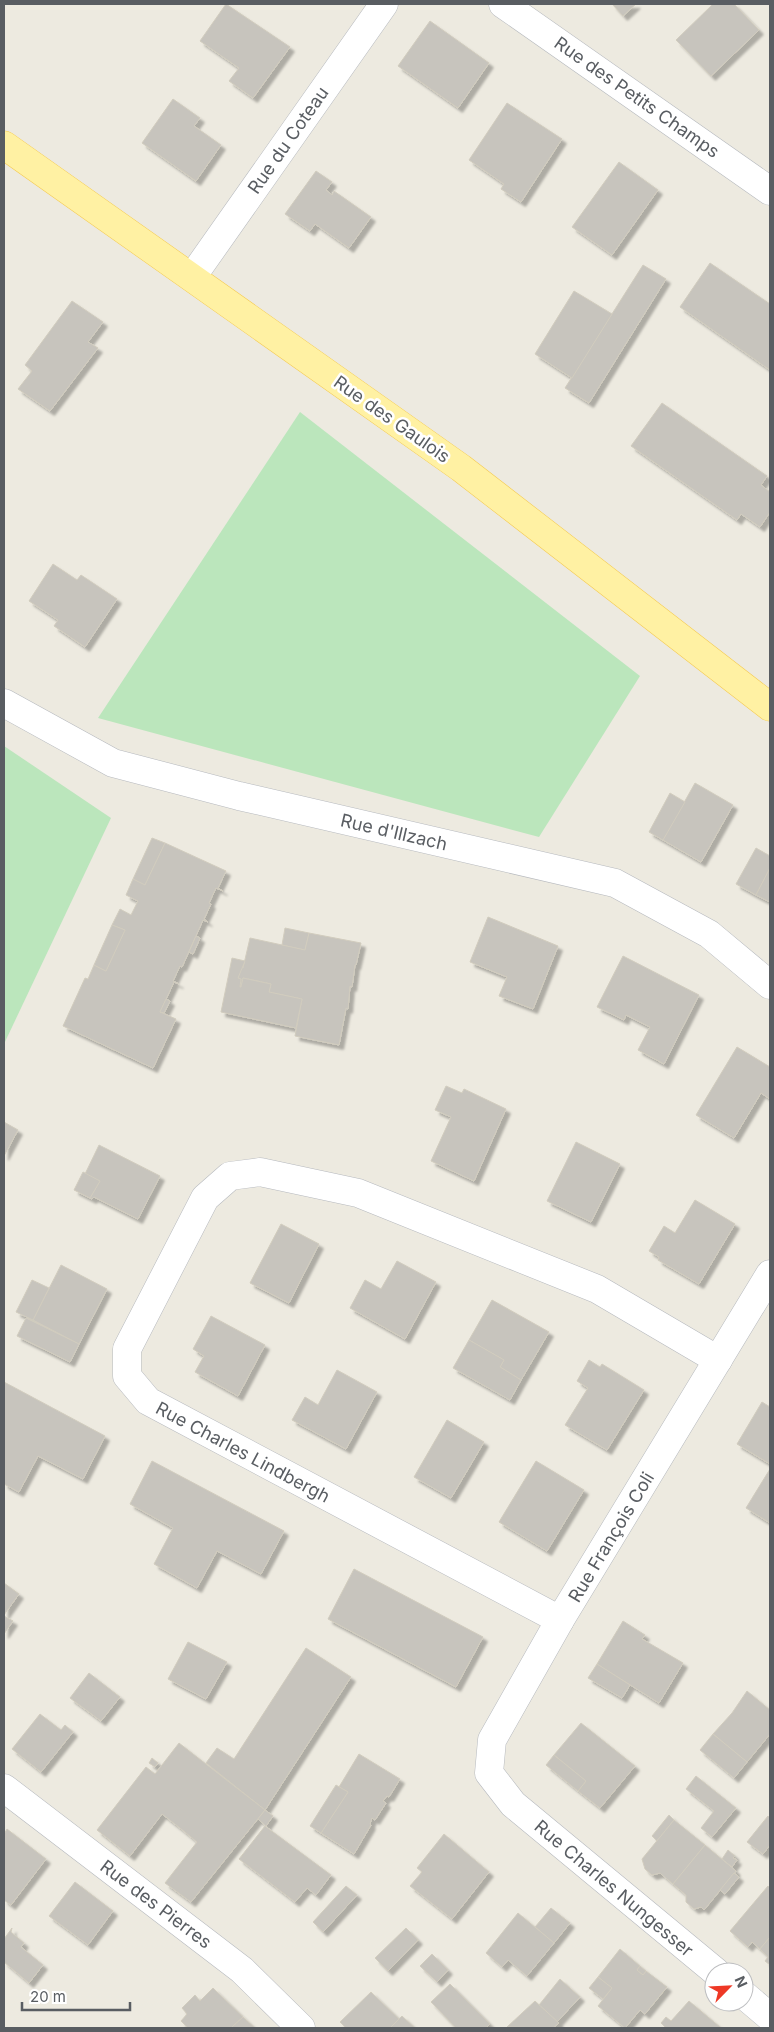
<svg xmlns="http://www.w3.org/2000/svg" width="774" height="2032" font-family="Inter,sans-serif">
  <style>
    .green { fill: #bbe6bc }
    .building { fill: #c7c4bd; stroke: #d1ccbe; filter: url(#shadow) }
    .lines { fill: none; stroke-linecap: round; stroke-linejoin: round }
    .minor-casing { stroke: #b6b9be; stroke-width: 29 }
    .major-casing { stroke: #f5ca51; stroke-width: 29 }
    .minor { stroke: #fff; stroke-width: 28 }
    .major { stroke: #fff1a3; stroke-width: 28 }
    .labels { text-anchor: middle; dominant-baseline: central; stroke-width: 5; stroke-linejoin: round; paint-order: stroke }
    .street-label { font-size: 18px; fill: #595d62; stroke: #fff }
  </style>
  <defs>
    <filter id="shadow"><feDropShadow dx="4.5" dy="4.5" stdDeviation="1" flood-color="#0004"/></filter>
  </defs>
  <rect width="100%" height="100%" fill="#edeae0"/>
  <g class="green">
    <polygon points="300,412 640,676 539,837 98,718"/>
    <polygon points="4,746 111,818 4,1044"/>
  </g>
  <g class="building">
    <polygon points="226,4 290,47 253,98 229,81 239,68 200,41"/>
    <polygon points="612,4 636,4 623,16"/>
    <polygon points="713,4 734,4 759,30 711,76 676,40"/>
    <polygon points="430,21 489,63 458,108 398,66"/>
    <polygon points="173,99 200,118 194,126 221,145 196,181 142,143"/>
    <polygon points="507,103 562,139 521,202 501,189 504,184 469,160"/>
    <polygon points="619,162 658,190 612,255 572,227"/>
    <polygon points="316,171 332,182 326,190 332,195 334,191 371,217 349,248 315,224 310,231 285,214"/>
    <polygon points="710,263 770,304 770,370 680,307"/>
    <polygon points="643,265 666,279 589,403 565,388"/>
    <polygon points="574,291 612,314 572,378 535,354"/>
    <polygon points="72,301 103,322 88,342 98,348 50,411 18,389 32,371 25,365"/>
    <polygon points="662,403 767,476 761,485 770,492 770,512 760,527 741,514 737,520 631,446"/>
    <polygon points="53,564 77,580 81,575 117,599 85,647 54,626 58,620 29,601"/>
    <polygon points="695,783 733,805 701,862 663,840"/>
    <polygon points="670,793 685,802 663,840 649,832"/>
    <polygon points="152,838 165,843 145,885 133,879"/>
    <polygon points="165,843 226,871 218,888 223,891 216,888 209,903 211,904 204,919 208,922 203,920 182,967 180,966 173,981 179,984 174,982 160,1012 176,1019 153,1068 63,1026 85,978 88,979 94,965 106,971 125,930 112,925 120,909 131,915 138,901 126,895 133,879 145,885"/>
    <polygon points="756,848 770,856 770,868 756,895 736,884"/>
    <polygon points="770,868 770,902 756,895"/>
    <polygon points="488,917 558,946 533,1009 499,996 507,977 470,962"/>
    <polygon points="112,925 125,930 106,971 94,965"/>
    <polygon points="285,928 309,933 305,950 282,945"/>
    <polygon points="309,933 361,943 356,965 355,965 352,987 350,986 348,1009 346,1008 339,1045 295,1036 302,999 269,992 271,984 243,978 241,987 240,987 241,979 238,978 241,967 243,968 250,938 305,950"/>
    <polygon points="196,936 200,938 193,954 189,952"/>
    <polygon points="623,956 699,995 664,1064 638,1050 650,1027 626,1015 624,1020 597,1007"/>
    <polygon points="232,958 245,961 238,978 241,979 240,987 241,987 243,978 271,984 269,992 302,999 296,1028 221,1012"/>
    <polygon points="166,999 170,1001 164,1013 160,1012"/>
    <polygon points="737,1047 770,1067 770,1099 761,1093 734,1138 696,1115"/>
    <polygon points="446,1086 462,1093 464,1089 506,1109 474,1181 431,1161 451,1117 435,1110"/>
    <polygon points="4,1122 18,1130 4,1156"/>
    <polygon points="576,1142 620,1164 591,1222 547,1201"/>
    <polygon points="99,1145 160,1176 138,1219 94,1197 92,1199 90,1198 100,1181 85,1174"/>
    <polygon points="83,1172 100,1181 90,1198 74,1190"/>
    <polygon points="695,1200 735,1224 699,1284 658,1260 659,1257 649,1251 664,1226 675,1233"/>
    <polygon points="281,1224 319,1244 289,1303 250,1283"/>
    <polygon points="397,1261 436,1282 405,1339 350,1308 365,1280 381,1289"/>
    <polygon points="61,1265 107,1289 79,1344 33,1320"/>
    <polygon points="32,1280 49,1288 33,1320 16,1312"/>
    <polygon points="492,1300 549,1332 521,1380 500,1367 504,1360 469,1340"/>
    <polygon points="211,1316 265,1345 238,1396 195,1372 204,1356 193,1349"/>
    <polygon points="26,1318 79,1344 70,1362 17,1336"/>
    <polygon points="469,1340 504,1360 500,1367 521,1380 510,1400 453,1368"/>
    <polygon points="589,1360 600,1367 602,1364 644,1390 607,1450 565,1425 588,1388 577,1381"/>
    <polygon points="337,1370 377,1392 346,1449 292,1420 305,1397 318,1405"/>
    <polygon points="4,1382 105,1436 83,1479 38,1456 19,1492 4,1484"/>
    <polygon points="762,1402 770,1407 770,1464 737,1444"/>
    <polygon points="447,1420 484,1442 451,1498 414,1477"/>
    <polygon points="152,1461 284,1531 261,1574 217,1551 197,1588 154,1564 173,1528 130,1504"/>
    <polygon points="536,1461 584,1490 547,1551 499,1522"/>
    <polygon points="770,1469 770,1523 746,1508"/>
    <polygon points="354,1569 483,1637 456,1687 328,1619"/>
    <polygon points="4,1583 19,1594 4,1615"/>
    <polygon points="4,1616 13,1621 4,1634"/>
    <polygon points="623,1621 645,1635 642,1639 683,1663 659,1703 597,1664"/>
    <polygon points="188,1642 227,1662 206,1699 168,1679"/>
    <polygon points="306,1648 351,1677 265,1810 206,1763 217,1748 234,1759"/>
    <polygon points="597,1664 630,1685 622,1698 588,1678"/>
    <polygon points="89,1673 120,1697 101,1721 70,1698"/>
    <polygon points="747,1691 770,1710 770,1734 747,1762 713,1734 732,1713"/>
    <polygon points="40,1714 61,1730 65,1725 73,1732 41,1772 12,1749"/>
    <polygon points="581,1723 635,1766 600,1808 578,1791 586,1781 554,1755"/>
    <polygon points="713,1734 747,1762 734,1778 700,1750"/>
    <polygon points="179,1743 265,1810 191,1902 165,1883 197,1842 180,1828 162,1814 130,1856 97,1830 146,1767 155,1774"/>
    <polygon points="359,1754 400,1779 389,1797 387,1796 383,1801 386,1803 375,1820 372,1818 370,1824 371,1825 354,1854 321,1833 348,1792 339,1787"/>
    <polygon points="554,1755 586,1781 578,1791 546,1765"/>
    <polygon points="152,1758 158,1763 155,1767 149,1763"/>
    <polygon points="696,1776 736,1808 712,1837 701,1828 714,1811 686,1789"/>
    <polygon points="336,1785 348,1792 321,1833 310,1826"/>
    <polygon points="265,1810 273,1816 266,1826 258,1819"/>
    <polygon points="669,1815 674,1820 657,1841 652,1836"/>
    <polygon points="768,1816 770,1818 770,1845 763,1854 747,1842"/>
    <polygon points="674,1820 705,1845 673,1884 660,1873 652,1875 645,1869 642,1859"/>
    <polygon points="265,1826 331,1875 316,1895 307,1888 295,1902 239,1859"/>
    <polygon points="7,1829 46,1859 11,1905 4,1900 4,1834"/>
    <polygon points="444,1834 489,1872 452,1919 410,1886 422,1872 417,1868"/>
    <polygon points="705,1845 736,1871 704,1910 701,1907 694,1909 686,1902 686,1895 673,1884"/>
    <polygon points="728,1850 735,1856 733,1858 737,1860 732,1867 722,1859"/>
    <polygon points="734,1873 739,1877 725,1894 720,1890"/>
    <polygon points="75,1882 113,1911 88,1945 49,1916"/>
    <polygon points="346,1886 357,1895 323,1932 313,1922"/>
    <polygon points="768,1886 770,1888 770,1937 760,1949 752,1942 748,1947 730,1931"/>
    <polygon points="551,1908 570,1923 554,1943 535,1927"/>
    <polygon points="518,1913 554,1943 527,1976 508,1960 502,1967 486,1953"/>
    <polygon points="12,1928 11,1932 24,1943 21,1947 43,1965 29,1983 4,1962 4,1939"/>
    <polygon points="406,1928 418,1940 388,1971 375,1958"/>
    <polygon points="770,1937 770,1965 765,1961 768,1957 760,1949"/>
    <polygon points="620,1949 640,1966 637,1970 643,1975 646,1971 667,1987 645,2014 640,2010 625,2028 598,2006 612,1988 598,1977"/>
    <polygon points="432,1954 448,1970 437,1982 420,1966"/>
    <polygon points="640,1966 646,1971 643,1975 637,1970"/>
    <polygon points="598,1977 612,1988 603,1999 589,1988"/>
    <polygon points="560,1979 580,1997 557,2022 539,2005"/>
    <polygon points="450,1984 490,2024 486,2028 456,2028 431,2002"/>
    <polygon points="213,1988 243,2017 231,2028 188,2028 181,2021 187,2014 182,2008 195,1995 200,2001"/>
    <polygon points="371,1992 399,2019 390,2028 346,2028 340,2022"/>
    <polygon points="535,2001 559,2023 553,2028 507,2027"/>
    <polygon points="689,2001 720,2027 719,2028 666,2028 661,2023 666,2017 671,2021"/>
    <polygon points="402,2016 415,2028 390,2028"/>
    <polygon points="243,2017 255,2028 231,2028"/>
  </g>
  <g class="lines">
    <g class="minor-casing">
      <g id="minor">
        <polyline points="503,4 770,191"/>
        <polyline points="192,277 384,4"/>
        <polyline points="4,703 113,763 239,796 615,883 709,934 770,985"/>
        <polyline points="560,1620 148,1401 127,1376 127,1349 205,1198 230,1176 260,1172 358,1193 597,1289 718,1360"/>
        <polyline points="4,1788 242,1970 301,2028"/>
        <polyline points="716,1972 513,1804 489,1773 492,1740 560,1620 770,1274"/>
        <polyline points="744,1995 770,2017"/>
      </g>
    </g>
    <g class="major-casing">
      <polyline id="major" points="4,145 461,468 770,707"/>
    </g>
    <use href="#minor" class="minor"/>
    <use href="#major" class="major"/>
  </g>
  <g class="labels">
    <g class="street-label">
      <text transform="translate(637 97) rotate(35)">Rue des Petits Champs</text>
      <text transform="translate(288 140) rotate(-55)">Rue du Coteau</text>
      <text transform="translate(392 419) rotate(35)">Rue des Gaulois</text>
      <text transform="translate(394 832) rotate(13)">Rue d'Illzach</text>
      <text transform="translate(243 1452) rotate(28)">Rue Charles Lindbergh</text>
      <text transform="translate(611 1537) rotate(-59)">Rue François Coli</text>
      <text transform="translate(614 1888) rotate(40)">Rue Charles Nungesser</text>
      <text transform="translate(156 1904) rotate(37)">Rue des Pierres</text>
    </g>
  </g>
  <rect width="774" height="2032" fill="none" stroke="#595d62" stroke-width="10"/>
  <g transform="translate(729 1987) rotate(66)"><circle r="24" fill="#ffffff" stroke="#bdbec0"/>
  <path d="M0-4L9 19L0 12L-9 19Z" fill="#ee3825"/>
  <text y="-8" font-size="14" font-weight="bold" text-anchor="middle" fill="#595d62">N</text>
  </g>
  <path d="M22 2002v8h108v-8" fill="none" stroke="#595d62" stroke-width="2.5"/>
  <text x="30" y="2002" font-size="15" fill="#595d62" stroke="#ffffff" stroke-width="4" paint-order="stroke">20 m</text>
</svg>
